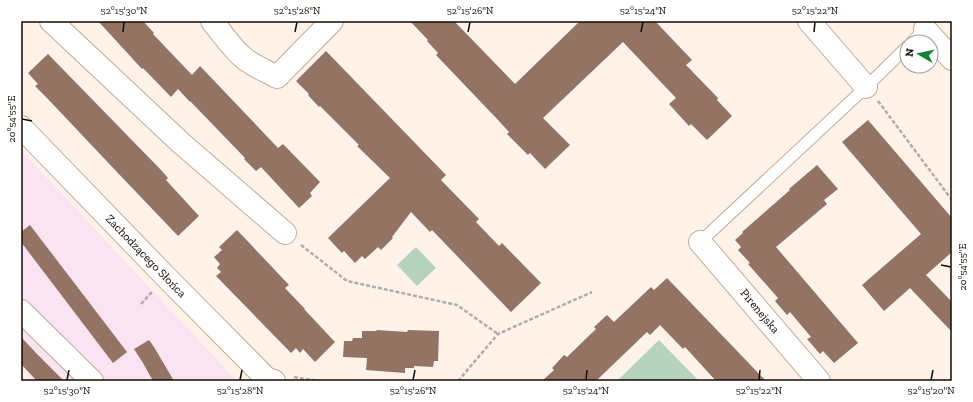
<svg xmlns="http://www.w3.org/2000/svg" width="973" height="402" font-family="'Zilla Slab',serif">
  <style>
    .industrial { fill: #fae4f1 }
    .green { fill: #b6d3bd }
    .building { fill: #937364 }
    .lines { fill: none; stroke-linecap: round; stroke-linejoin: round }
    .service-casing { stroke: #c6aa93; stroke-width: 13 }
    .minor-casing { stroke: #c6aa93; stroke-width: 24 }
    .path { stroke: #b7aca3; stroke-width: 2.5; stroke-dasharray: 4 2; stroke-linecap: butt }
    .service { stroke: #fff; stroke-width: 11 }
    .minor { stroke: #fff; stroke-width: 22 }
    .ticks { fill: none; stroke: #130a03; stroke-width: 1.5 }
    .labels { text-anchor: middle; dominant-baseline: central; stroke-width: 3; stroke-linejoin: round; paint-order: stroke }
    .street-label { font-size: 12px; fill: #130a03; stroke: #fff }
    .neatline { fill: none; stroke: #130a03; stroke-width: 1.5 }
    .ticks-label { font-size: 10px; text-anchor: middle; fill: #130a03 }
  </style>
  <rect width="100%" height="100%" fill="#fff3e9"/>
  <polygon class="industrial" points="21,150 237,381 32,381 21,369"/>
  <g class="green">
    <polygon points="416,247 436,268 417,286 397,265"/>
    <polygon points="659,340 699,381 617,381"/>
  </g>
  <g class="building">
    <polygon points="98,21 143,21 154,33 153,34 192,75 200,66 278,148 283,144 320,182 310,193 312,196 299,208 261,167 256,171 244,159 245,158 190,101 190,102 178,89 171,97 143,68 142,69"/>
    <polygon points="410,21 454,21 515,84 580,21 655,21 692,60 686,65 718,98 717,100 732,116 707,140 691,124 689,126 669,104 676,98 623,42 543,118 570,145 545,169 530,153 528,155 507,134 509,132 498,120 436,55 438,53 427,41 428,40"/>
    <polygon points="326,51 446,175 441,180 479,219 476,222 499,246 502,243 541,283 511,312 432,230 430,232 411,212 392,237 393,238 381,250 378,247 365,259 362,256 355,263 344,251 342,253 328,238 390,178 357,146 359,145 320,106 319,107 308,95 309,94 296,81"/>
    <polygon points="48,54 161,170 168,178 166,180 199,216 178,236 116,171 47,98 35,86 38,84 28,73"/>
    <polygon points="868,120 952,218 952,252 926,275 952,302 952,332 910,288 884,311 862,285 921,234 842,142"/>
    <polygon points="817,165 838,189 824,200 827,204 776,247 858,343 834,363 823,351 820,354 807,339 811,337 790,312 787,315 775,301 778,298 748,264 750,263 738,250 741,247 735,240 743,233 742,232 790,190 789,189"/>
    <polygon points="30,225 127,352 113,363 21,242 21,232"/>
    <polygon points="237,230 289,285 285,288 305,309 304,309 335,342 315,362 303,349 300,353 296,348 291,353 216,276 221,272 217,268 220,264 214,257 222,250 219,247"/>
    <polygon points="667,278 766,381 716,381 685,347 683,349 660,325 650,335 647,332 596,381 542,381 554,370 552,368 564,355 567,357 596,329 594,327 607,315 614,322 651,287 654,290"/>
    <polygon points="377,330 407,332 408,330 439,331 438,361 434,361 433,367 414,366 414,368 405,368 405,373 366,370 367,358 343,357 344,341 352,341 353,338 362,338 362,331 376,331"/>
    <polygon points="21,337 37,354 64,381 37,381 21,364"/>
    <polygon points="149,340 154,347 174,381 153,381 143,363 134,349"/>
  </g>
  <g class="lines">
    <g class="service-casing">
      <g id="service">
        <polyline points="912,42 928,26"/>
        <polyline points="700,242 866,87 907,47"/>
      </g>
    </g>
    <g class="minor-casing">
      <g id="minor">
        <polyline points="51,21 181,143 285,233"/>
        <path d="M212 21C222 33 232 49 245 59 254 66 266 71 277 77L332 21"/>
        <polyline points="809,21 866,87"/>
        <polyline points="925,29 952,59"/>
        <polyline points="21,127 166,277 267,379 274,381"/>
        <polyline points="700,242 819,381"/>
        <polyline points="21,311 92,381"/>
      </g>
    </g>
    <g class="path">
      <polyline points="878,101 952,200"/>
      <polyline points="301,245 347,281 457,305 498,334"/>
      <polyline points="141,304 152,292"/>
      <polyline points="294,377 299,378 322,381"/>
      <polyline points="458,381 498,334 592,292"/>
    </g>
    <use href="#service" class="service"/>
    <use href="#minor" class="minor"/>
  </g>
  <path class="ticks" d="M123 32 124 22M295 32 297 22M468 32 470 22M641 32 643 22M814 32 815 22M22 119 32 121M941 265 951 267M67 380 69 370M240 380 242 370M413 380 415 370M586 380 587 370M759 380 760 370M931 380 933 370"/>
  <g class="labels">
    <g class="street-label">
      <text transform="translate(146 256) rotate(46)">Zachodzącego Słońca</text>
      <text transform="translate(760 311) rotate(50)">Pirenejska</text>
    </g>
  </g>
  <rect width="973" height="402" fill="none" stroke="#ffffff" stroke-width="44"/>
  <g transform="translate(919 54) rotate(279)"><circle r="19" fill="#ffffff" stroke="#a19d9a"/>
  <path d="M0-3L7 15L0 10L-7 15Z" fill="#168136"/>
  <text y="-6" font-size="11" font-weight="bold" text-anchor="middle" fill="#130a03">N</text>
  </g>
  <rect x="22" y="22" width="929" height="358" class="neatline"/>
  <g class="ticks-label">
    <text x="124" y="14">52°15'30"N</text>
    <text x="297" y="14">52°15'28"N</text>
    <text x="470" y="14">52°15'26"N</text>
    <text x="643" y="14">52°15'24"N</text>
    <text x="815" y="14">52°15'22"N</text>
    <text transform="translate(11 119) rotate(-90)" y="4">20°54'55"E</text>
    <text transform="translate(962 267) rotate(-90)" y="4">20°54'55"E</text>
    <text x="67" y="394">52°15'30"N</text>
    <text x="240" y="394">52°15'28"N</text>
    <text x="413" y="394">52°15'26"N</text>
    <text x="586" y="394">52°15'24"N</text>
    <text x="759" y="394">52°15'22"N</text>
    <text x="931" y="394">52°15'20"N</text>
  </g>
</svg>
